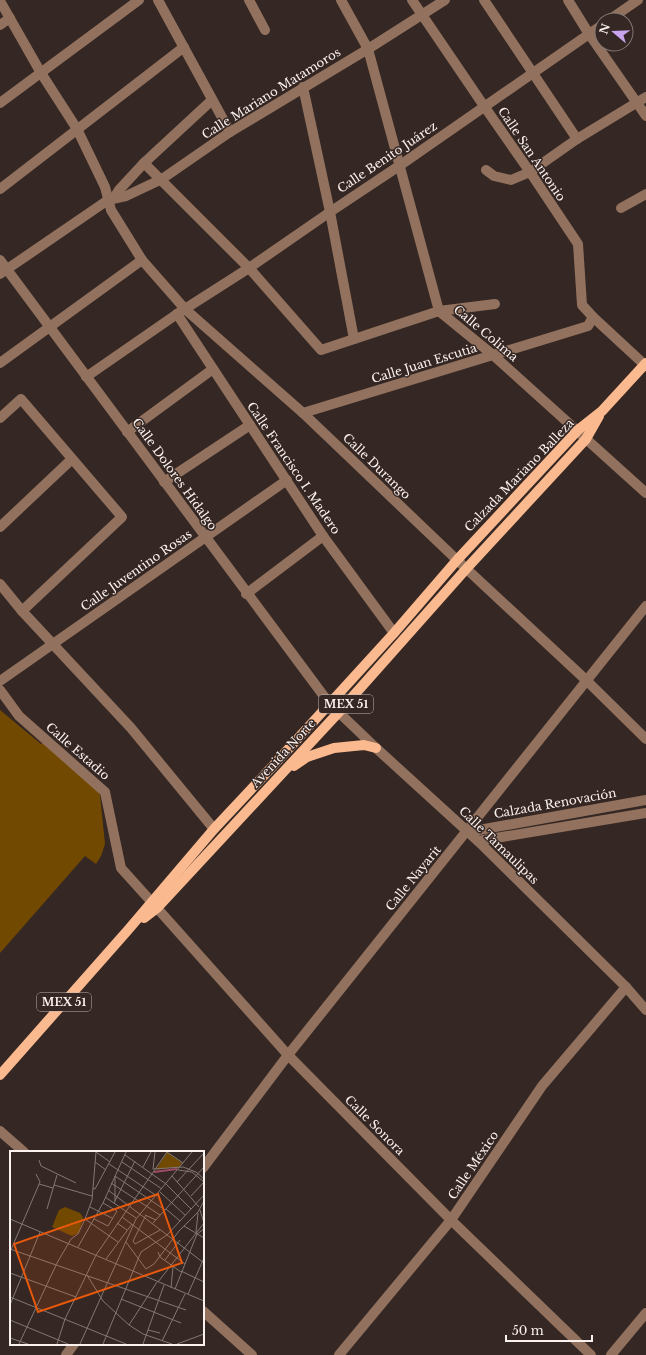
<svg xmlns="http://www.w3.org/2000/svg" width="646" height="1355" font-family="'Libre Baskerville',serif">
  <style>
    .green { fill: #724900 }
    .lines { fill: none; stroke-linecap: round; stroke-linejoin: round }
    .minor { stroke: #92725e; stroke-width: 10 }
    .major { stroke: #fab98e; stroke-width: 10 }
    .labels { text-anchor: middle; dominant-baseline: central; stroke-width: 3; stroke-linejoin: round; paint-order: stroke }
    .shield { fill: #352723; stroke: #c0b4b1; stroke-width: 1 }
    .shield-label { font-size: 11px; font-weight: bold; fill: #fbf1ee }
    .street-label { font-size: 12px; fill: #fbf1ee; stroke: #352723 }
    .inset-river { fill: none; stroke: #9d4c67; stroke-width: 2 }
    .inset-road { fill: none; stroke: #847874; stroke-width: 1 }
    .view { fill: #e8590c; fill-opacity: 0.15; stroke: #e8590c; stroke-width: 2 }
    .inset-edge { fill: none; stroke: #fbf1ee; stroke-width: 2 }
  </style>
  <rect width="100%" height="100%" fill="#352723"/>
  <polygon class="green" points="0,710 41,744 43,742 94,784 100,795 105,844 101,856 96,864 85,856 0,953"/>
  <g class="lines">
    <g class="minor">
      <polyline points="158,0 230,132"/>
      <polyline points="249,0 265,30"/>
      <polyline points="341,0 368,49 439,311 493,355 646,493"/>
      <polyline points="412,0 484,106 530,172 578,244 582,305 593,317 646,366"/>
      <polyline points="484,0 577,139"/>
      <polyline points="568,0 589,34 646,116"/>
      <polyline points="0,1 41,73 77,129 105,187 111,210 142,260 185,309 303,413 457,560 586,680 646,739"/>
      <polyline points="609,20 638,0"/>
      <polyline points="0,25 10,18"/>
      <polyline points="303,87 330,212 354,339"/>
      <polyline points="0,103 139,0"/>
      <polyline points="144,163 249,268 321,350 439,311 495,304"/>
      <polyline points="486,170 494,176 511,180 530,172 577,139 646,97"/>
      <polyline points="0,189 184,47"/>
      <polyline points="114,198 119,190 144,163 212,100"/>
      <polyline points="621,208 646,194"/>
      <polyline points="0,260 329,703 376,748 478,841 626,987 646,1010"/>
      <polyline points="0,274 108,200 126,196 162,179 230,132 368,49 445,0"/>
      <polyline points="177,314 323,536 394,633"/>
      <polyline points="0,363 142,260"/>
      <polyline points="86,377 177,314 249,268 330,212 399,166 602,25"/>
      <polyline points="303,413 588,326 593,317"/>
      <polyline points="0,418 21,399 122,517 22,611"/>
      <polyline points="127,432 213,369"/>
      <polyline points="164,482 250,425"/>
      <polyline points="0,527 72,459"/>
      <polyline points="0,584 22,611 131,728 214,829"/>
      <polyline points="246,594 323,536"/>
      <polyline points="0,681 287,480"/>
      <polyline points="0,690 19,716 105,792 121,868 157,908 288,1055 451,1220 591,1355"/>
      <polyline points="468,832 646,800"/>
      <polyline points="478,841 646,813"/>
      <polyline points="0,1131 24,1152"/>
      <polyline points="203,1168 288,1055 646,606"/>
      <polyline points="203,1311 252,1355"/>
      <polyline points="66,1355 74,1344"/>
      <polyline points="339,1355 451,1220 542,1086 626,987"/>
      <polyline points="611,1355 646,1313"/>
    </g>
    <g class="major">
      <polyline points="294,766 307,757 334,748 364,745 376,748"/>
      <polyline points="144,918 157,908 339,712 467,568 586,439 599,416"/>
      <polyline points="0,1075 128,930 214,829 271,768 394,633 457,560 578,430 602,411 646,363"/>
    </g>
  </g>
  <g class="labels">
    <g class="shield">
      <rect x="319" y="695" width="54" height="18" rx="3"/>
      <rect x="37" y="993" width="54" height="18" rx="3"/>
    </g>
    <g class="shield-label">
      <text x="346" y="704">MEX 51</text>
      <text x="64" y="1002">MEX 51</text>
    </g>
    <g class="street-label">
      <text transform="translate(271 93) rotate(-32)">Calle Mariano Matamoros</text>
      <text transform="translate(532 154) rotate(56)">Calle San Antonio</text>
      <text transform="translate(387 157) rotate(-34)">Calle Benito Juárez</text>
      <text transform="translate(486 333) rotate(40)">Calle Colima</text>
      <text transform="translate(424 363) rotate(-17)">Calle Juan Escutia</text>
      <text transform="translate(377 466) rotate(44)">Calle Durango</text>
      <text transform="translate(294 468) rotate(56)">Calle Francisco I. Madero</text>
      <text transform="translate(175 474) rotate(54)">Calle Dolores Hidalgo</text>
      <text transform="translate(519 475) rotate(-46)">Calzada Mariano Balleza</text>
      <text transform="translate(136 570) rotate(-35)">Calle Juventino Rosas</text>
      <text transform="translate(78 751) rotate(41)">Calle Estadio</text>
      <text transform="translate(283 753) rotate(-47)">Avenida Norte</text>
      <text transform="translate(555 803) rotate(-10)">Calzada Renovación</text>
      <text transform="translate(499 845) rotate(44)">Calle Tamaulipas</text>
      <text transform="translate(413 878) rotate(-51)">Calle Nayarit</text>
      <text transform="translate(375 1125) rotate(45)">Calle Sonora</text>
      <text transform="translate(473 1165) rotate(-56)">Calle México</text>
    </g>
  </g>
  <g transform="translate(10 1151)">
    <rect width="194" height="194" fill="#352723"/>
    <path d="M55 56 70 62 73 66 69 82 62 85 42 76 49 59Z" fill="#724900"/>
    <path d="M157 1 172 12 169 16 146 19Z" fill="#724900"/>
    <path class="inset-river" d="M144 21 167 18"/>
    <path class="inset-road" d="M86 1 100 11M145 1 143 18 173 16 186 21 194 28M157 1 173 12M115 4 156 33 181 58M29 9 31 15 66 32M85 11 96 19M112 11 152 38M99 13 147 45M133 16 141 1M168 19 182 21 194 31M105 25 155 59M162 25 189 56M167 31 194 2M101 32 150 64M29 33 43 37M44 34 82 45M83 37 85 38 105 1M98 39 194 112M150 41 175 64M181 45 194 31M95 46 126 67M105 50V25M104 52 125 10M80 56 102 67M37 58 47 24M156 58 170 70M190 59 194 72M135 64 146 69M136 64 123 90 125 93 150 79M112 66 175 113M0 68 194 150M75 68 108 91M84 68 98 75 107 60 93 52M107 72 117 79M143 72 194 16M174 75 194 87M186 81 188 62M116 91 136 118 144 113 169 80 188 61 194 50M68 96 93 52 116 1M0 98 176 159M0 101 30 31 26 23M148 101 150 106 171 121M96 108 122 73M155 109 170 89M171 120 194 131M0 122 66 146M77 124 93 150 119 174 133 183 162 193M148 131 194 72M161 137 163 116M165 138 187 83 194 78M178 143 194 107M0 146 116 193M111 148 171 172M0 154 30 81M0 169 58 193M119 174 147 131M138 179 150 182M0 187 18 193M152 190 175 143M9 193 47 112 61 88 68 83 75 68 82 49 86 1M47 193 55 168 86 104 157 1M70 193 126 68 182 1M93 193 131 101 157 84 194 44M133 193 154 134M167 193 194 183"/>
    <path class="view" d="M148 43 172 112 28 161 4 93Z"/>
    <rect width="194" height="194" class="inset-edge"/>
  </g>
  <g transform="translate(614 32) rotate(289)"><circle r="19" fill="#352723" stroke="#847874"/>
  <path d="M0-3L7 15L0 10L-7 15Z" fill="#c9a5ee"/>
  <text y="-6" font-size="11" font-weight="bold" text-anchor="middle" fill="#fbf1ee">N</text>
  </g>
  <path d="M506 1335v6h86v-6" fill="none" stroke="#fbf1ee" stroke-width="2"/>
  <text x="512" y="1335" font-size="12" fill="#fbf1ee" stroke="#352723" stroke-width="3" paint-order="stroke">50 m</text>
</svg>
